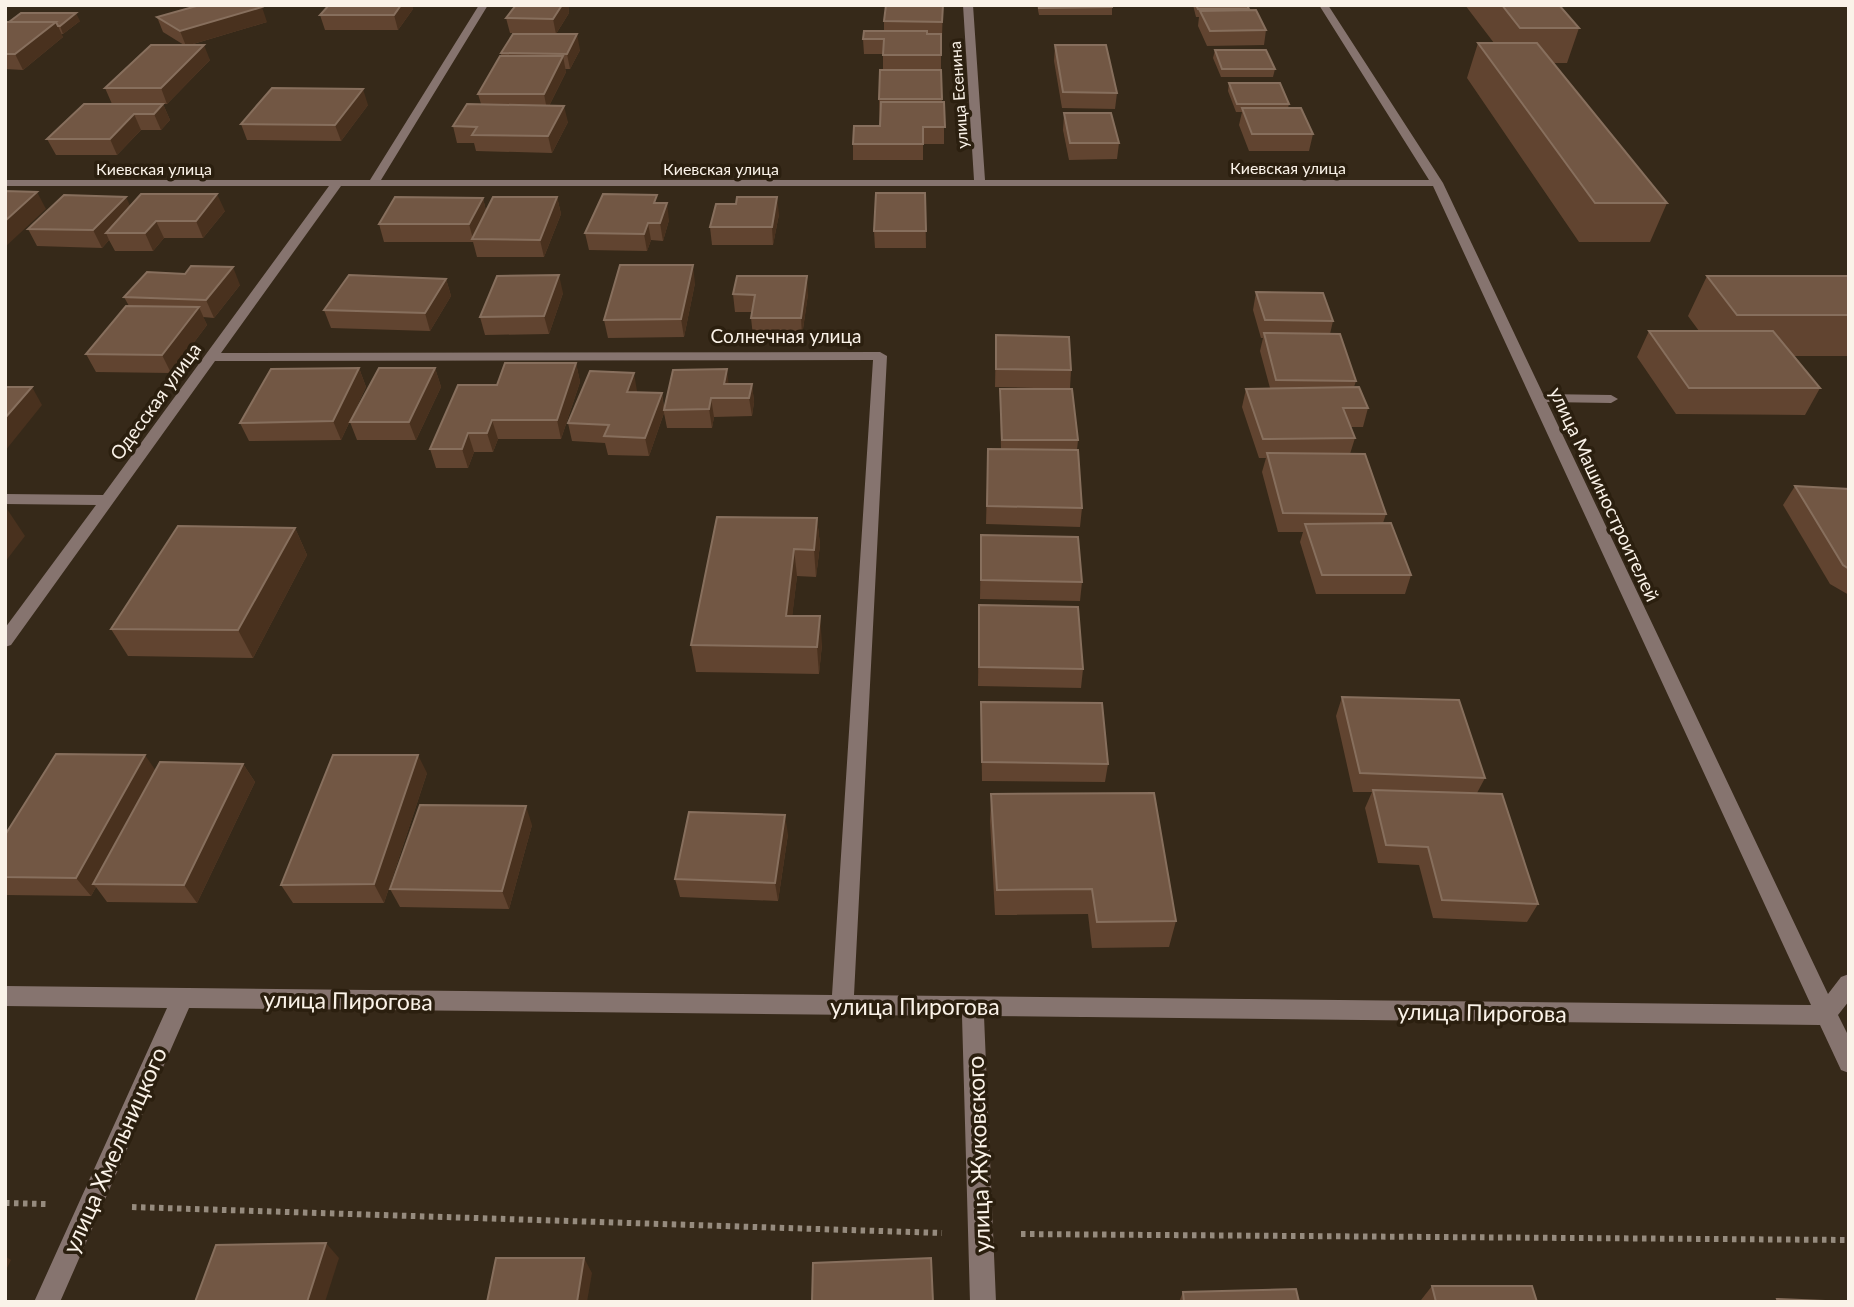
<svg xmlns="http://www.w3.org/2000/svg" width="1854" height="1307" font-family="Lato,sans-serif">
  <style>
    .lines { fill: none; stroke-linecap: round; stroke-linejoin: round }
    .path { stroke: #968b7e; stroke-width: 6; stroke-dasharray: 4.5 4.5; stroke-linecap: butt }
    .minor { fill: #86746f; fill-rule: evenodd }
    .wall { fill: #614430 }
    .shaded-wall { fill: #49311e }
    .building { fill: #725744; stroke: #876f5d; stroke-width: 2 }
    .labels { text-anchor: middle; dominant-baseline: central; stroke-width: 7; stroke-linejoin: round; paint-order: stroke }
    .far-street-label { font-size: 16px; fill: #faf2e8; stroke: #2b1f0f }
    .street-label { font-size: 19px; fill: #faf2e8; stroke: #2b1f0f }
    .near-street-label { font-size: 23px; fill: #faf2e8; stroke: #2b1f0f }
  </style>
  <rect width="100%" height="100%" fill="#362919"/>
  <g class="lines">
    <g class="path">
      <polyline points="5,1203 46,1204"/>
      <polyline points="132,1207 942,1233"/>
      <polyline points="1021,1234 1849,1240"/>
    </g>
    <path class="minor" d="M479 5H488L381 180H974L963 5H973L985 180H1429L1319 5H1328L1443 183 1543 394 1611 395 1618 399 1611 403 1547 402 1828 994 1841 977 1849 974V1001L1838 1015 1849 1037V1073L1841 1070 1820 1025 984 1016 996 1302H970L962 1016 189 1008 60 1302H34L167 1008 5 1006V986L832 995 873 360 215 361 11 645 5 647V628L96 505 5 504V494L103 495 329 186H5V180H370ZM341 186H1433L1811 1005 854 995 887 356 880 352 221 353Z"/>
  </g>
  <g class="wall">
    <polygon points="516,5 568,5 569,13 556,34 580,50 570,69 565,69 566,72 549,106 568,122 552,153 476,151 474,143 457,143 453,126 481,104 478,94 501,56 501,53 537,34 510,33 506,18"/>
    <polygon points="943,5 942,37 941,37 941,70 942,102 944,102 944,144 923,144 923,160 853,160 853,144 880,126 879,99 883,70 883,54 864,54 863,39 884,31 884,21"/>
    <polygon points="1037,5 1112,5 1112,15 1039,15"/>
    <polygon points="1193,5 1247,5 1248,10 1266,30 1264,45 1207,46 1198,26 1199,17 1196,17"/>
    <polygon points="1465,5 1559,5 1579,28 1567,63 1553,63 1667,203 1650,242 1579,242 1467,78 1478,43 1494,43"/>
    <polygon points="413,9 398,30 325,30 320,15"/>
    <polygon points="157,17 267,22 190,45 210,60 167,104 112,104 105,88 184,45 163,32"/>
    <polygon points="80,21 63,34 61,34 63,37 23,70 5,69 5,22"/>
    <polygon points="1055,45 1117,93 1115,109 1062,108 1054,61"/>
    <polygon points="1215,50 1275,69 1273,77 1221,77 1213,58"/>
    <polygon points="1229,83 1289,104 1288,108 1313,134 1309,151 1249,151 1239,125 1242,112 1236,112 1228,91"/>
    <polygon points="163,104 170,120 161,130 141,130 117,155 56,155 47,139"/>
    <polygon points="368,105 341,141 247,140 241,124"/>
    <polygon points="1064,113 1119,143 1117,159 1069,160 1063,130"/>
    <polygon points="925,193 926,248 875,248 874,231"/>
    <polygon points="557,197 561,214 544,257 477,257 473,242 384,242 379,224 483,198 486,211"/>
    <polygon points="658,203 669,220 663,241 651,240 647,251 589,250 585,233"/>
    <polygon points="130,206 225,211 203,238 164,238 153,251 115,251 109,240 102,248 37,246 28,229"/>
    <polygon points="779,214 773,245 712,245 710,227"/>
    <polygon points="1707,276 1849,276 1849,356 1793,356 1820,388 1805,415 1676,414 1637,357 1649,331 1699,331 1688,316"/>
    <polygon points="446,279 451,296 430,331 331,328 324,310"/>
    <polygon points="695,283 684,337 608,338 604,320"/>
    <polygon points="240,285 214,318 203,317 207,325 171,373 96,372 86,354 129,306 124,297"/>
    <polygon points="1256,292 1333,321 1330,334 1356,381 1354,387 1368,408 1363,427 1350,427 1355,438 1350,454 1386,514 1383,523 1411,575 1405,594 1316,594 1300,542 1303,532 1278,532 1262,472 1266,458 1259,458 1242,407 1246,389 1270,388 1260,351 1263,338 1261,338 1253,310"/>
    <polygon points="563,293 549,334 485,335 480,317"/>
    <polygon points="733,294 808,294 802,336 753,336 751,318 752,312 735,312"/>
    <polygon points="996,335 1071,370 1070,389 995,387"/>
    <polygon points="576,363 580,382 561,439 498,439 493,452 474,452 468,468 436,468 430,449 497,385"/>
    <polygon points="359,368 366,387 341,440 249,441 240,423"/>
    <polygon points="435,368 441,387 416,440 357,440 350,422"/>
    <polygon points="729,384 752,384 754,402 752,416 714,417 712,428 667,428 664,413 649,456 608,455 605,443 572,441 568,423 637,391 637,392 662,393 664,407"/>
    <polygon points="1000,389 1078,440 1077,450 1082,508 1080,527 986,524 988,449 1001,449 1000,407"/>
    <polygon points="1795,486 1849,489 1849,595 1830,584 1783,505"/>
    <polygon points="817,518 820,545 816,577 797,576 792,616 822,644 819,674 696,672 691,645"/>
    <polygon points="295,528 307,555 253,658 128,656 111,629"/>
    <polygon points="981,535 1082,582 1080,601 980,599"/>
    <polygon points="979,605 1083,669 1081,688 978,686"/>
    <polygon points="1342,697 1485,778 1477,793 1538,904 1527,922 1433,918 1419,865 1378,863 1365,808 1372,792 1353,792 1336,716"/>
    <polygon points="981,702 1108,764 1105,782 982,781 981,721"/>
    <polygon points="243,764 255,782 197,903 107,902 96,887 91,896 5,895 5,835 155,770"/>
    <polygon points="427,773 384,903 293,903 281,885"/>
    <polygon points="991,794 1176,921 1169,947 1092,948 1088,914 995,915 990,821"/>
    <polygon points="532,825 509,909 400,907 390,889"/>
    <polygon points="788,834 778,901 680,897 675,879"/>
    <polygon points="1432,1286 1537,1302 1421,1302 1421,1300"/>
    <polygon points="1183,1292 1299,1302 1179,1302"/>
  </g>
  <g class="shaded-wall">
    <polygon points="401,5 413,5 413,9 398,30 394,15"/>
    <polygon points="562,5 568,5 569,13 556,34 553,19"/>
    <polygon points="262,7 267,22 186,46 180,31"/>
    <polygon points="76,13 80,21 63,34 60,26"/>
    <polygon points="56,22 63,37 23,70 15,54"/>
    <polygon points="577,34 580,50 570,69 567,54"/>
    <polygon points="204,45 210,60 167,104 161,88"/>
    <polygon points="563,56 566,72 547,110 544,94"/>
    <polygon points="363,89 368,105 341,141 335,125"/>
    <polygon points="163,104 170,120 161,130 154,114"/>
    <polygon points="564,106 568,122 552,153 548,136"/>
    <polygon points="134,114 141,130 117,155 110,139"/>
    <polygon points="37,192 46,209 5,247 5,221"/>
    <polygon points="217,194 225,211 203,238 196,221"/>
    <polygon points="126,197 134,214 106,233 109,240 102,248 93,230"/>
    <polygon points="557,197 561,214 544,257 540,240"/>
    <polygon points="777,197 779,214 773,245 772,227"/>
    <polygon points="483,198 487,215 473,239 469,224"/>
    <polygon points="667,203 669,220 663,241 660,223"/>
    <polygon points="156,221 164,238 153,251 145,233"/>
    <polygon points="648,223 651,240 647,251 644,234"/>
    <polygon points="693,265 695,283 684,337 681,319"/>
    <polygon points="233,267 240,285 214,318 206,300"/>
    <polygon points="559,275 563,293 549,334 544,316"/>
    <polygon points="807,276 808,294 802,336 801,318"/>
    <polygon points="446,279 451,296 430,331 425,313"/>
    <polygon points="199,307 207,325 171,373 162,355"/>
    <polygon points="576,363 580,382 561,439 557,420"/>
    <polygon points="359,368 366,387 341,440 333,421"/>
    <polygon points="435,368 441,387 416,440 409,422"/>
    <polygon points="727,369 729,388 724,384"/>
    <polygon points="634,373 637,391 630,410 627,392"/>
    <polygon points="752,384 754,402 752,416 749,398"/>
    <polygon points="32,387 42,405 5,451 5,418"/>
    <polygon points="662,393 664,413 649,456 645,438"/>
    <polygon points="711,398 714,417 712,428 709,409"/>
    <polygon points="492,420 498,439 493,452 487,433"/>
    <polygon points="468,433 474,452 468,468 462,449"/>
    <polygon points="7,509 25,536 5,562 5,512"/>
    <polygon points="817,518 820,545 816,577 814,550"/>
    <polygon points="295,528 307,555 253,658 238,630"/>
    <polygon points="794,549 797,576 789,644 786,616"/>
    <polygon points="820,616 822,644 819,674 817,647"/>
    <polygon points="145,755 158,774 93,884 96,887 91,896 76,878"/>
    <polygon points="418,755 427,773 384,903 374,884"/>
    <polygon points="243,764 255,782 197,903 184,885"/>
    <polygon points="526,806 532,825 509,909 502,891"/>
    <polygon points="785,815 788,834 778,901 775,883"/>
    <polygon points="326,1243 339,1258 325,1302 307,1302"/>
    <polygon points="5,1256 11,1260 5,1272"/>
    <polygon points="584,1258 592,1273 587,1302 577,1302"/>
  </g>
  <g class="building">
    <polygon points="200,5 259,5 262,7 180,31 157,17"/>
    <polygon points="329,5 401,5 394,15 320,15"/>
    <polygon points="516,5 562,5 553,19 506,18"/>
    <polygon points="886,5 943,5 942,22 884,21"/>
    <polygon points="1039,5 1112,5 1112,7 1039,8"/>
    <polygon points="1196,5 1247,5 1249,9 1198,9"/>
    <polygon points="1502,5 1559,5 1579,28 1520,28"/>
    <polygon points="1256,10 1266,30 1210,31 1200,11"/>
    <polygon points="21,13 76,13 60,26 58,26 56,22 9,22"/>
    <polygon points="5,22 56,22 15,54 5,54"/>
    <polygon points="864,31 927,31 927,34 941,34 941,55 883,55 884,39 863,39"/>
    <polygon points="513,34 577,34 567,54 501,53"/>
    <polygon points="1478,43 1537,43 1667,203 1595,203"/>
    <polygon points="151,45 204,45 161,88 105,88"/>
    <polygon points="1055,45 1106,45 1117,93 1063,92"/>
    <polygon points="1215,50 1266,50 1275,69 1222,69"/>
    <polygon points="500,56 563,56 544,94 478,94"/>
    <polygon points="880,70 941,70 942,99 879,99"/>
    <polygon points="1229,83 1280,83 1289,104 1237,104"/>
    <polygon points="272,88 363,89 335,125 241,124"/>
    <polygon points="881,102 944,102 945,127 923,127 923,144 853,144 854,126 880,126"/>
    <polygon points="84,104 163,104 154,114 134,114 110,139 47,139"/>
    <polygon points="467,104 564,106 548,136 472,135 477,127 453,126"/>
    <polygon points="1242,108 1301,108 1313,134 1252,134"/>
    <polygon points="1064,113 1111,113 1119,143 1070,143"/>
    <polygon points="5,191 37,192 5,221"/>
    <polygon points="876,193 925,193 926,231 874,231"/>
    <polygon points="141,194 217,194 196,221 156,221 145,233 106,233"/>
    <polygon points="603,194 657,195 654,203 667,203 660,223 648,223 644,234 585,233"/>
    <polygon points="64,195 126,197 93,230 28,229"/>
    <polygon points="395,197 483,198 469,224 379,224"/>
    <polygon points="493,197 557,197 540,240 472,239"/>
    <polygon points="737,197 777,197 772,227 710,227 716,204 736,204"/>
    <polygon points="620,265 693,265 681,319 604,320"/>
    <polygon points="191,266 233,267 206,300 124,297 147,272 185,274"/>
    <polygon points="349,275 446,279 425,313 324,310"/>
    <polygon points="559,275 544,316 480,317 497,276"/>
    <polygon points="737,276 807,276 801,318 751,318 755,295 733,294"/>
    <polygon points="1707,276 1849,276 1849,315 1737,315"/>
    <polygon points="1256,292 1323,293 1333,321 1265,320"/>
    <polygon points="126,306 199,307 162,355 86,354"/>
    <polygon points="1649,331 1773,331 1820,388 1689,388"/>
    <polygon points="1264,333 1340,334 1356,381 1276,380"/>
    <polygon points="996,335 1069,337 1071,370 996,369"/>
    <polygon points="505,363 576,363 557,420 492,420 487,433 468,433 462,449 430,449 458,385 497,385"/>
    <polygon points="359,368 333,421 240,423 271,369"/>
    <polygon points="379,368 435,368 409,422 350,422"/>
    <polygon points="727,369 724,384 752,384 749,398 711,398 709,409 664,410 673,370"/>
    <polygon points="590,371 634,373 627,392 662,393 645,438 604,436 609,425 568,423"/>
    <polygon points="5,387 32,387 5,418"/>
    <polygon points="1359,387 1368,408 1343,408 1355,438 1263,439 1246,389"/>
    <polygon points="1000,389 1072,389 1078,440 1002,440"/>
    <polygon points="988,449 1078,450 1082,508 987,506"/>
    <polygon points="1267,453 1365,454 1386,514 1283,513"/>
    <polygon points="1795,486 1849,489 1849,569 1843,565"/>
    <polygon points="717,517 817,518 814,550 794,549 786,616 820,616 817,647 691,645"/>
    <polygon points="1391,523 1411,575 1322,575 1305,524"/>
    <polygon points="178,526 295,528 238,630 111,629"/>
    <polygon points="981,535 1078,537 1082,582 981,580"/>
    <polygon points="979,605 1078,607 1083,669 979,667"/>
    <polygon points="1342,697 1459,700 1485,778 1360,773"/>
    <polygon points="981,702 1102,703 1108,764 982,762"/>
    <polygon points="56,754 145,755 76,878 5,877 5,835"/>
    <polygon points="333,755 418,755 374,884 281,885"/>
    <polygon points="160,762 243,764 184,885 93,884"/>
    <polygon points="1373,790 1502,794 1538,904 1442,900 1428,847 1386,845"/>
    <polygon points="1154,793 1176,921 1097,922 1092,889 997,890 991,794"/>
    <polygon points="420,805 526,806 502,891 390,889"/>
    <polygon points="689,812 785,815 775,883 675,879"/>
    <polygon points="326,1243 307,1302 195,1302 216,1245"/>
    <polygon points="496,1258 584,1258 577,1302 487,1302"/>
    <polygon points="931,1258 933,1302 812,1302 813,1263"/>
    <polygon points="1432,1286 1532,1286 1537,1302 1436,1302"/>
    <polygon points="1296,1289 1299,1302 1184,1302 1183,1292"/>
    <polygon points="1777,1299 1849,1302 1778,1302"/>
  </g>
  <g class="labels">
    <g class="far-street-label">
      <text transform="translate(958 95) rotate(-94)">улица Есенина</text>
      <text x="1288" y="167">Киевская улица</text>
      <text x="154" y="168">Киевская улица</text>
      <text x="721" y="168">Киевская улица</text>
    </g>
    <g class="street-label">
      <text x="786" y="335">Солнечная улица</text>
      <text transform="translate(155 401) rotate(-54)">Одесская улица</text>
      <text transform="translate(1605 494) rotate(65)">улица Машиностроителей</text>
    </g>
    <g class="near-street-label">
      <text transform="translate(348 1000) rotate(1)">улица Пирогова</text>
      <text x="915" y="1006">улица Пирогова</text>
      <text transform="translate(1482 1012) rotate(1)">улица Пирогова</text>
      <text transform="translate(114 1150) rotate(-66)">улица Хмельницкого</text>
      <text transform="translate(978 1154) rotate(-92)">улица Жуковского</text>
    </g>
  </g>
  <rect width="1854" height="1307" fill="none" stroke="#faf2e8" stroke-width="14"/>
</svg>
